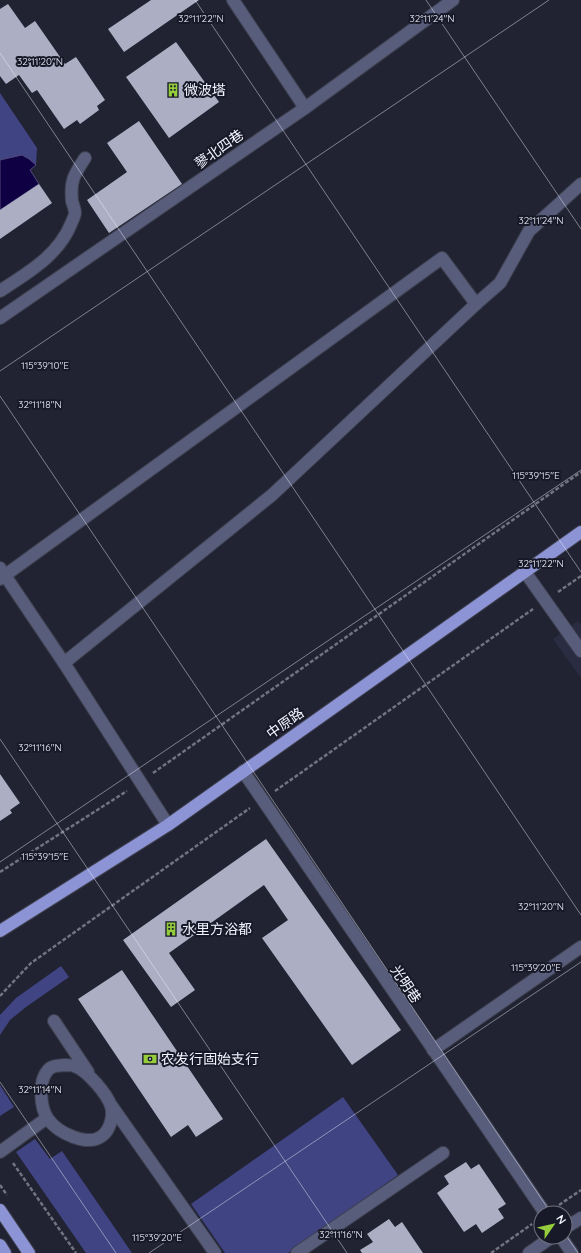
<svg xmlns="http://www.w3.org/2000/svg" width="581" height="1253" font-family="Quicksand,'Noto Sans SC',sans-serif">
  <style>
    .built { fill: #2a2d42 }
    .green { fill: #404483 }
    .water { fill: #0e0042; stroke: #52497b }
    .building { fill: #acafc3 }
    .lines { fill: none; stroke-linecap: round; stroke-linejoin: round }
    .minor-casing { stroke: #3e404f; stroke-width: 14 }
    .major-casing { stroke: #3e404f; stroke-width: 14 }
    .path { stroke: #717381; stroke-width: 2.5; stroke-dasharray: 4 2; stroke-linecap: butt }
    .minor { stroke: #585d7c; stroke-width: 12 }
    .major { stroke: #8d94d5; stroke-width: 12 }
    .ticks { fill: none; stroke: #f2f4ff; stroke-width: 1; stroke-opacity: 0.45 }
    .labels { text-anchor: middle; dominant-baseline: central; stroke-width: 4; stroke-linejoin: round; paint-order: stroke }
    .poi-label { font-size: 14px; fill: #f2f4ff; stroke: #171928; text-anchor: start }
    .street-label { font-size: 14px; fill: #f2f4ff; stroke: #171928 }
    .ticks-label { font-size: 10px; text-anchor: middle; fill: #f2f4ff; stroke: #171928; stroke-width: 4; stroke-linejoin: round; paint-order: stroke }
  </style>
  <rect width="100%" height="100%" fill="#212332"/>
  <polygon class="built" points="578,621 581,625 581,678 553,639"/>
  <g class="green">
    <polygon points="0,93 37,148 36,165 29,159 22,155 0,160"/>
    <polygon points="61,966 69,977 26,1007 10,1020 0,1035 0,1015 16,998"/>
    <polygon points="0,1085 14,1107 0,1116"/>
    <polygon points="343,1097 398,1175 288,1253 225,1253 191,1204"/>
    <polygon points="35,1139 50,1159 62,1151 132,1253 86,1253 16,1152"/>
  </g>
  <polygon class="water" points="22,155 29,159 36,165 30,170 39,184 0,210 0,160"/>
  <g class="building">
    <polygon points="151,0 199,0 124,52 108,29"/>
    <polygon points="8,4 25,28 35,21 65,64 76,57 105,100 97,106 99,110 80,124 77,120 64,129 37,90 32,93 19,75 6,84 0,76 0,9"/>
    <polygon points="176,42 219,102 169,138 126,77"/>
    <polygon points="139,121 182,184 109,233 87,200 127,172 107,143"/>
    <polygon points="39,184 52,203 0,239 0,210"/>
    <polygon points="0,774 20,803 10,810 12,813 0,821"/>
    <polygon points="266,839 401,1030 352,1065 262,938 288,920 264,885 169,953 195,990 171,1007 123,940"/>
    <polygon points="122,970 223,1119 196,1137 188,1125 171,1137 78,999"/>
    <polygon points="466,1162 471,1169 479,1164 506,1204 498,1209 504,1218 482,1233 476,1224 464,1232 437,1193 449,1184 444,1176"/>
    <polygon points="389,1219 395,1227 402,1222 423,1253 362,1253 360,1250 373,1242 367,1234"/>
  </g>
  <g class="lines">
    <g class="minor-casing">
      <g id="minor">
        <polyline points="233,0 305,108"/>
        <path d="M0 291C27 273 58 256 71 224 72 221 75 216 75 213 75 209 73 205 72 201 70 180 74 175 85 158"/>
        <polyline points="0,318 305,108 453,0"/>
        <polyline points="0,568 64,663 168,825"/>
        <polyline points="525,572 581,651"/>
        <polyline points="0,579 442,258 476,304"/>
        <polyline points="64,663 272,495 476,304 500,283 529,231 581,184"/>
        <polyline points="243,771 545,1213"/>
        <polyline points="54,1021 88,1072"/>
        <polyline points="433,1050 581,947"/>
        <path d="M65 1065C68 1065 72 1065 74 1066 87 1070 107 1094 111 1106 114 1116 110 1130 102 1136 87 1147 58 1133 48 1119 40 1108 38 1081 48 1070 52 1065 59 1066 65 1065Z"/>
        <polyline points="111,1105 215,1253"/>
        <polyline points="0,1152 47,1118"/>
        <polyline points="565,1228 581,1218"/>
        <polyline points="561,1237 572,1253"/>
        <polyline points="297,1253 443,1153"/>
        <polyline points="529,1253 552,1237"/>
      </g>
    </g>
    <g class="major-casing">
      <g id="major">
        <polyline points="0,931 168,825 581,532"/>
        <polyline points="0,1210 29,1253"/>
        <polyline points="0,1245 5,1253"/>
      </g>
    </g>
    <g class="path">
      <polyline points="558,592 581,576"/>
      <polyline points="153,773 581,472"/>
      <polyline points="275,791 533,609"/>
      <polyline points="0,872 127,791"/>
      <polyline points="0,996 31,963 250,808"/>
      <polyline points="13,1163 76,1253"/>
      <polyline points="0,1185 7,1195"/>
      <polyline points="559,1205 581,1190"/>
      <polyline points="491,1253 532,1224"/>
    </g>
    <use href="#minor" class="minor"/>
    <use href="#major" class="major"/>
  </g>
  <path class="ticks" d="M195 0 581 572M426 0 581 229M0 53 581 915M0 371 549 0M0 396 551 1213M0 739 347 1253M0 862 581 470M0 1082 116 1253M565 1234 578 1253M149 1253 581 962"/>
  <defs>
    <g id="building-bare" transform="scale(1.08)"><path d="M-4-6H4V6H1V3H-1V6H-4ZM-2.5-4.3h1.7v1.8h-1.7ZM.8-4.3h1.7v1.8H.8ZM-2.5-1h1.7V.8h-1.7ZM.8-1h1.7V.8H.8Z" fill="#95cc3b" stroke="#171928" stroke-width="2.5" paint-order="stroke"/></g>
    <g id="bank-bare" transform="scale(1.08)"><path d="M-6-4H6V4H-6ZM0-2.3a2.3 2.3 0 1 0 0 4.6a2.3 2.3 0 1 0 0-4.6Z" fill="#95cc3b" stroke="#171928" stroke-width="2.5" paint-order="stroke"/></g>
  </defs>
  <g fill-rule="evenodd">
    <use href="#building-bare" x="173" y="90"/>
    <use href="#building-bare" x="171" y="929"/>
    <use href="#bank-bare" x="150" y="1059"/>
  </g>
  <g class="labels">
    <g class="poi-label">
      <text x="184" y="90">微波塔</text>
      <text x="182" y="929">水里方浴都</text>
      <text x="161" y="1059">农发行固始支行</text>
    </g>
    <g class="street-label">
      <text transform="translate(219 149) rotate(-35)">蓼北四巷</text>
      <text transform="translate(285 723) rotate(-35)">中原路</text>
      <text transform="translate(406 984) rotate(56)">光明巷</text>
    </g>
  </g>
  <g class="ticks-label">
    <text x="201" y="22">32°11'22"N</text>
    <text x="432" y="22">32°11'24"N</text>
    <text x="40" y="65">32°11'20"N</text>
    <text x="541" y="224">32°11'24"N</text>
    <text x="45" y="369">115°39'10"E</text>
    <text x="40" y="408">32°11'18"N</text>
    <text x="536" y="479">115°39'15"E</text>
    <text x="541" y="567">32°11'22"N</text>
    <text x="40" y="751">32°11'16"N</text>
    <text x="45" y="860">115°39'15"E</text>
    <text x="541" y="910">32°11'20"N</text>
    <text x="536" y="971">115°39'20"E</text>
    <text x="40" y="1093">32°11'14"N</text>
    <text x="341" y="1238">32°11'16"N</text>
    <text x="157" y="1241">115°39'20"E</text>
  </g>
  <g transform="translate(553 1225) rotate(56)"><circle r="19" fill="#171928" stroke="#6f717e"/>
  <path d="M0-3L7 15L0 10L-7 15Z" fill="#95cc3b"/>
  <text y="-6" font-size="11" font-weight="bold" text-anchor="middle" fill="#f2f4ff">N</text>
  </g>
</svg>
